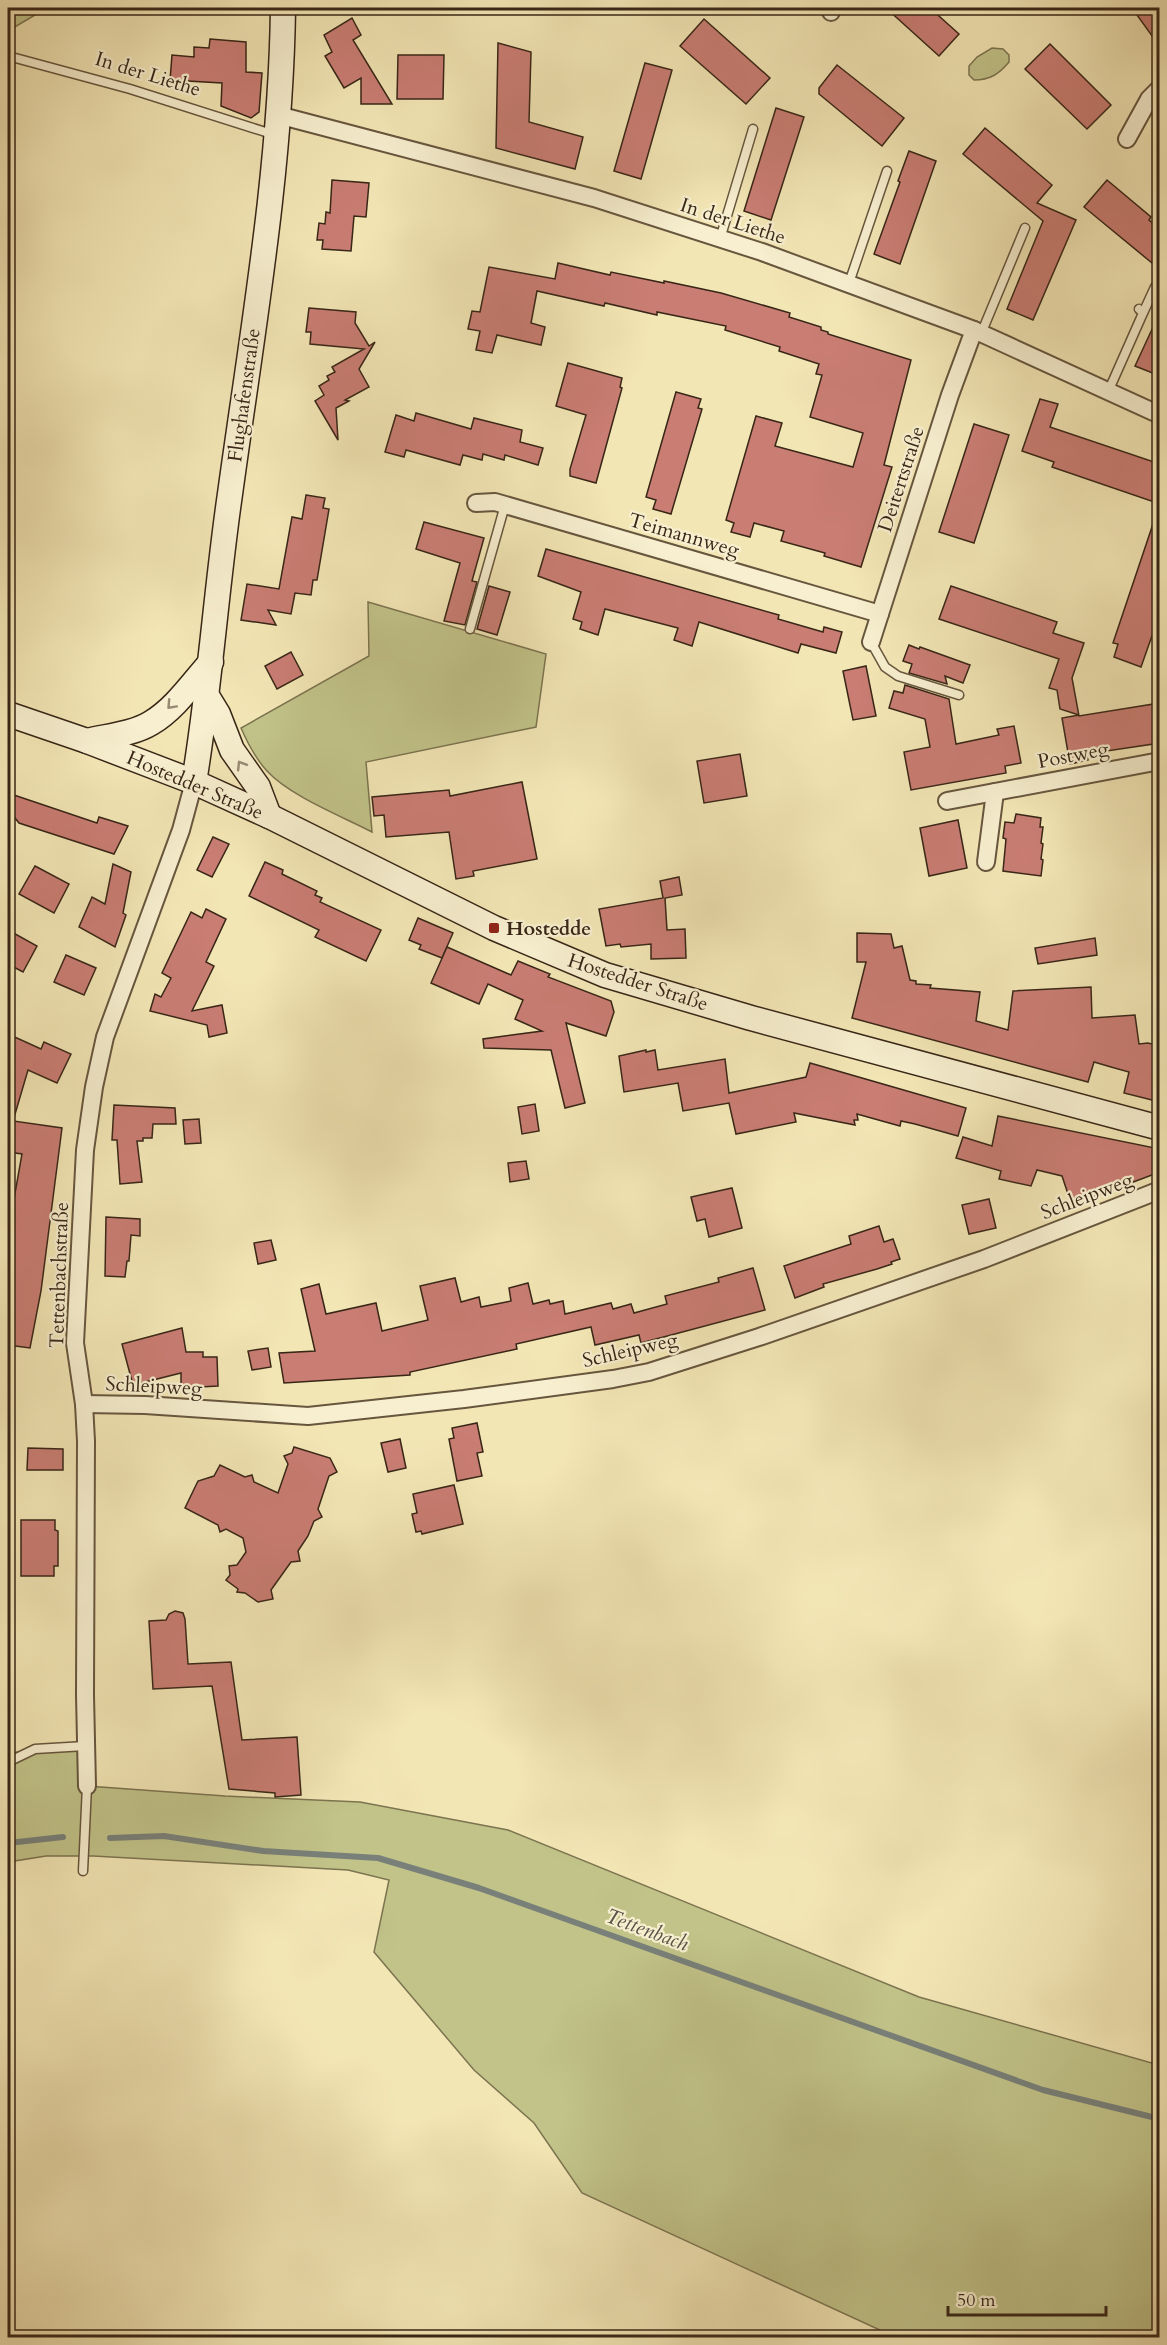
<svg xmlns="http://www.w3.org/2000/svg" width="1167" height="2345" font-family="Cardo,serif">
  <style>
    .green { fill: #c1c389; stroke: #7c7450; stroke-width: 1.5 }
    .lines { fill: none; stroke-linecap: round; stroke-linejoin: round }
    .stream { stroke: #788079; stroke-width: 6 }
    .building { fill: #c97d73; stroke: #382617; stroke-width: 1.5 }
    .service-casing { stroke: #67563e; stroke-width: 11 }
    .minor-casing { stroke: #67563e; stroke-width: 20 }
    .secondary-casing { stroke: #382617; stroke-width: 27 }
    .service { stroke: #f7efcf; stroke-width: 8 }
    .minor { stroke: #f7efcf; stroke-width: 16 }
    .secondary { stroke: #f7efcf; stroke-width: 24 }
    .oneway { stroke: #988a73 }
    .poi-dot { fill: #8f2418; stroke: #f7efcf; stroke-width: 2 }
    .labels { text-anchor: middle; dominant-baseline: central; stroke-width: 4.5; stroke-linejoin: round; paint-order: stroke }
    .street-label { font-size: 20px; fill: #382617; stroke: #f7efcf }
    .poi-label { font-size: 20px; font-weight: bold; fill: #382617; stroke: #f7efcf; text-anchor: start }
    .water-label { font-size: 21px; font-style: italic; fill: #585348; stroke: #f7efcf }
  </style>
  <rect width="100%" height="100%" fill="#f3e6b5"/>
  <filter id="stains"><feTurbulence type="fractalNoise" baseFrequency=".00333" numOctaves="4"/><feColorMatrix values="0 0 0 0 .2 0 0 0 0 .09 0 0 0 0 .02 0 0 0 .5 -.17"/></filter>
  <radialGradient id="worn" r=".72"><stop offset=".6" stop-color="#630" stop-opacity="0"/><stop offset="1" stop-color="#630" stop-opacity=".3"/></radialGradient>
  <g class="green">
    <polygon points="8,8 47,8 8,31"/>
    <path d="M992 48 1003 49 1009 55V62C999 74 990 80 974 80L969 75V66L977 57Z"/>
    <path d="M368 602 546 654 536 727 366 762 372 832C341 816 290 796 267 771 255 758 248 744 241 728L369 656Z"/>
    <polygon points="85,1746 87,1786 225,1796 360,1802 508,1830 919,1997 1159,2065 1159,2337 895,2337 582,2193 534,2123 474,2070 374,1952 389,1880 348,1870 93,1856 46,1856 8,1862 8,1753"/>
  </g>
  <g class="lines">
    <g class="stream">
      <polyline points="110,1838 164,1836 263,1851 378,1858 479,1888 1043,2090 1160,2119"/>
      <polyline points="8,1843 63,1837"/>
    </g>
  </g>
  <g class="building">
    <polygon points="886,8 930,8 959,34 939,56"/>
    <polygon points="1132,8 1160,8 1160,47"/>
    <polygon points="352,18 361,35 353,40 392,104 361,104 361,78 344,88 325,56 332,52 324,35"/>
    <polygon points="704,19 770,78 746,104 680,46"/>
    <polygon points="210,39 246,42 246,72 262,73 259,112 251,118 221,106 222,83 170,80 172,55 194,57 194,47 209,48"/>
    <polygon points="498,43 531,52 529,122 583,137 575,169 496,148"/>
    <polygon points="1050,44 1111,105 1087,129 1025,69"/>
    <polygon points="398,55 444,55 443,99 397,99"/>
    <polygon points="645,63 672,70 641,179 614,171"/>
    <polygon points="837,65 904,118 882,146 819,94 819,88"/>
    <polygon points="776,108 804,117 771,220 744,211"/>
    <polygon points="985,128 1052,185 1037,203 1076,220 1033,320 1007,309 1043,221 963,154"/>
    <polygon points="909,151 936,161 900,264 874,254 900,182 898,181"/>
    <polygon points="332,180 369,183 366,217 354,216 351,251 322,249 323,240 317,240 319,223 325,224 326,212 330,213"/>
    <polygon points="1107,180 1151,217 1149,220 1160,229 1160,254 1152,263 1084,207"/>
    <polygon points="558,263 610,275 611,272 664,283 664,281 721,293 790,313 789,317 821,327 821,330 828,332 828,334 911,360 884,465 892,467 861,567 824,556 825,553 781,541 784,531 754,523 750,537 731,532 734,523 726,520 756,416 782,423 775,446 853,467 863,433 810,417 822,375 816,374 819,364 779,351 780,347 725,330 726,326 657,312 657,315 605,303 604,306 537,291 531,323 545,327 541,345 497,335 492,353 476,350 480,331 468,329 472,311 480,312 489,267 555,279"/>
    <polygon points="309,308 356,312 355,323 369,346 375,342 359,369 369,387 345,400 349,401 336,408 338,440 315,401 324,395 319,386 329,380 327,376 335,372 332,367 364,349 310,344 311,332 306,332"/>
    <polygon points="1160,312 1160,376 1135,366"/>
    <polygon points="568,363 622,378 620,387 622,388 596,483 570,476 570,469 586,415 556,406"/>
    <polygon points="676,392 701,399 698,408 702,409 671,514 653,509 656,500 646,497"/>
    <polygon points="1040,399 1058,404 1050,427 1160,464 1160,504 1052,467 1054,462 1022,451"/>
    <polygon points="416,413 471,429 474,418 522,430 520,442 543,448 538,465 505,455 504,460 483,454 482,460 463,455 460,465 406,450 404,457 385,452 396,415 414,421"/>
    <polygon points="974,424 1009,435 974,543 939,532"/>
    <polygon points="306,495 325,498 323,508 329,509 317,580 313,580 311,595 295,593 291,614 268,610 276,625 241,620 247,584 279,589 292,517 302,519"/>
    <polygon points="1156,515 1160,516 1160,613 1141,667 1114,657 1118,644 1113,643"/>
    <polygon points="424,522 484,538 472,581 477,582 465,625 444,621 460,563 416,549"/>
    <polygon points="546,549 779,615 778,619 823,632 824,627 842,632 836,653 801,644 798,653 699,622 692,646 674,640 678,628 605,609 598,635 580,629 582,622 573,619 581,592 538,576"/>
    <polygon points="489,586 510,592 497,635 477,629"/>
    <polygon points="951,586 1057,622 1053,633 1084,643 1072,678 1079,716 1160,703 1160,743 1086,754 1088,760 1070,764 1062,718 1079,715 1060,709 1057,690 1049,688 1059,659 939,619"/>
    <polygon points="909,645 919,649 920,647 970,665 963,683 945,676 947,684 909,673 912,664 903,661"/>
    <polygon points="291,652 303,675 277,689 265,666"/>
    <polygon points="866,666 876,716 853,720 843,671"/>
    <polygon points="905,685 949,699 956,744 999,735 997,729 1014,726 1021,763 1005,766 1006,773 911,790 904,752 930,747 925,719 889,708 894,691 903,693"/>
    <polygon points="740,754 747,796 704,803 697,761"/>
    <polygon points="522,782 537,859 473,871 474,876 456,879 449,832 386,837 384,815 374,816 372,797 449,790 450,796"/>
    <polygon points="8,793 97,823 99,817 128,826 114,854 19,823 8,809"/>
    <polygon points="1016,814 1041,818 1040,827 1043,827 1041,843 1043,844 1041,859 1043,860 1041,876 1003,871 1006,839 1003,838 1005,822 1014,823"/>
    <polygon points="958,820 967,868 929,876 920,828"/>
    <polygon points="213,837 229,844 212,877 197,870"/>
    <polygon points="265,862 283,870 282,874 317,891 315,895 322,898 320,902 381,930 366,961 315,937 319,930 249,896"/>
    <polygon points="113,864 131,872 123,913 126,915 115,947 79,927 92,897 105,904"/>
    <polygon points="35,866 69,884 54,913 19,894"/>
    <polygon points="679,877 682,895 665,898 667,930 685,929 686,958 651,959 651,944 621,947 620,944 606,946 599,909 663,898 660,881"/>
    <polygon points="206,909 226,919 206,962 214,966 192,1011 222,1005 227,1033 209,1037 207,1025 150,1011 155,994 161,997 171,978 162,973 191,912 202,918"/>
    <polygon points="418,918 453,933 442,958 419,949 421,945 409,940"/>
    <polygon points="8,930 37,946 23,972 8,964"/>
    <polygon points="857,933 891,934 894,948 902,946 910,980 916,981 916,984 931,985 930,988 980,992 976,1021 1008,1030 1013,991 1091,987 1092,1018 1135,1015 1139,1044 1148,1043 1160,1046 1160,1102 1124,1093 1129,1072 1111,1067 1094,1062 1088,1082 852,1018 866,962 857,962"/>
    <polygon points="1095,938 1097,955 1038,964 1035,948"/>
    <polygon points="447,947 511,975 518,961 550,974 548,977 611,1001 614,1012 606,1036 566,1023 585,1103 565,1108 551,1050 484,1048 483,1039 542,1031 515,1019 523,1000 488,984 479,1004 431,983"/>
    <polygon points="66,955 96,968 84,995 54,982"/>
    <polygon points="8,1034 41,1049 44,1042 71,1054 57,1083 28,1070 13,1121 62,1128 41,1291 30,1348 8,1345 8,1226 9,1227 22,1154 8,1152"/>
    <polygon points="646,1050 646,1052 655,1050 658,1070 725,1059 729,1093 806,1077 810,1063 966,1108 958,1136 915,1124 901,1121 900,1126 857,1114 858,1120 854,1120 855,1125 794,1113 796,1122 736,1134 729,1103 683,1111 678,1083 624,1092 619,1056"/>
    <polygon points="535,1104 539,1131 522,1134 518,1107"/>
    <polygon points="114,1105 175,1108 176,1124 153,1124 152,1138 143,1138 143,1141 137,1141 142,1182 120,1184 117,1140 112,1140"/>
    <polygon points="998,1116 1160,1149 1160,1172 1104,1193 1071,1203 1062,1176 1037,1170 1031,1186 999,1179 1001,1171 956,1158 963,1137 992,1146"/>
    <polygon points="199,1119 201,1143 185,1144 183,1120"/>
    <polygon points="526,1161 529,1179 510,1182 508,1163"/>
    <polygon points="732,1188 742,1228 709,1237 705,1219 697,1221 691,1197"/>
    <polygon points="989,1199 996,1228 969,1234 962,1205"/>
    <polygon points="106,1217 140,1219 140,1236 131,1235 129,1261 127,1261 125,1277 105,1276"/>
    <polygon points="879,1226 884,1242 893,1239 900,1259 891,1262 892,1264 877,1269 823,1284 824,1287 795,1298 784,1266 851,1244 849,1236"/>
    <polygon points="271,1240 276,1260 258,1264 254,1243"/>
    <polygon points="753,1268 765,1310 641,1343 639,1335 595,1345 591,1327 516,1344 517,1349 410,1372 410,1375 284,1383 279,1353 315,1351 301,1289 319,1284 326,1314 376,1303 382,1331 428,1320 420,1286 455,1278 461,1302 479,1297 481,1307 511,1301 509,1288 528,1283 533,1304 549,1300 550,1304 563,1301 565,1314 611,1303 613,1309 631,1304 634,1313 667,1304 665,1296 719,1282 718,1278"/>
    <polygon points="182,1328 186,1352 203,1352 203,1357 217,1357 218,1386 181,1388 181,1373 133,1385 122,1344"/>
    <polygon points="268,1348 271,1367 252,1370 248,1351"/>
    <polygon points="477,1423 483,1452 477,1453 482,1476 457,1481 449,1439 454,1438 452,1428"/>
    <polygon points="400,1439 406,1468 388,1472 381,1443"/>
    <polygon points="294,1447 330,1458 337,1472 329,1476 318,1509 322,1517 314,1521 308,1536 298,1551 300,1561 291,1562 271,1590 273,1599 258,1602 245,1593 237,1592 238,1589 226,1580 230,1575 229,1566 237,1565 246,1552 243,1538 226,1529 220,1532 218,1525 185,1508 198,1481 214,1476 220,1465 245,1477 252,1475 254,1482 278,1493 288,1464 284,1456 292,1453"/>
    <polygon points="28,1448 63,1449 63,1470 27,1470"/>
    <polygon points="454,1485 463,1524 422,1534 421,1531 416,1532 412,1514 417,1513 413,1494"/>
    <polygon points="21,1520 55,1520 55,1530 58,1531 58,1566 54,1566 54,1576 21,1576"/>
    <polygon points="175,1611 183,1613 185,1619 188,1664 231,1662 242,1740 297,1737 301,1795 275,1797 275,1793 229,1789 212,1686 153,1689 149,1621 166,1620 169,1614"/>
  </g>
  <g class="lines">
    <g class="service-casing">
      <g id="service">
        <polyline points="8,13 17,8"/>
        <polyline points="8,56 130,89 275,135"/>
        <polyline points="720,239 753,129"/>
        <polyline points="849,283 887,171"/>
        <polyline points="1143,313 1155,287"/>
        <polyline points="981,334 1025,228"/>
        <polyline points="1108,392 1143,313 1139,309"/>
        <polyline points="470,629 505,505"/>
        <polyline points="871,642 885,667 898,676 959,695"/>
        <polyline points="8,1762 35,1749 85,1746"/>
        <polyline points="83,1871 87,1786"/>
      </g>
    </g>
    <g class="minor-casing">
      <g id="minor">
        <polyline points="831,12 831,8"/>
        <polyline points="278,115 594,198 762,252 974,330 1160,415"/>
        <polyline points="1127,139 1149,99 1160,88"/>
        <polyline points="476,503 495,502 880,614"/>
        <polyline points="871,642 950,395 974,330"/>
        <polyline points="947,801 1160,761"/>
        <polyline points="986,862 995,792"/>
        <polyline points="84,1404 145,1405 308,1416 464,1399 613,1379 649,1372 759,1337 984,1259 1160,1190"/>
        <polyline points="87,1786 85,1695 86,1441 84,1404 75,1343 85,1150 94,1087 105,1037 181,830 194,782"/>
      </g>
    </g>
    <g class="secondary-casing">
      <g id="secondary">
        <polyline points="207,696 218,714 232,750 258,787 269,816"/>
        <polyline points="8,714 87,741 194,782 269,816 494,928 605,975 751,1018 1160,1128"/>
        <path d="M87 741C108 736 133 734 151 723 175 709 193 682 211 662"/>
        <path d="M194 782C210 687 216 590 230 494 252 333 281 171 283 8"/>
      </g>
    </g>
    <use href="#service" class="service"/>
    <use href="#minor" class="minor"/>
    <use href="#secondary" class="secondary"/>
  </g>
  <defs><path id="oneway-chevron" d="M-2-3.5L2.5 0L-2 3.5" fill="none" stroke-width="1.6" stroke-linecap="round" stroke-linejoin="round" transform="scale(1.5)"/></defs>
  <g class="oneway">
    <use href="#oneway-chevron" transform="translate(171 705) rotate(133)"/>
    <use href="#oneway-chevron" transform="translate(241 765) rotate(-122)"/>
  </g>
  <rect class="poi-dot" x="488" y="922" width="12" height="12" rx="3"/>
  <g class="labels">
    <g class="street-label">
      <text transform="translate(148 74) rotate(17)">In der Liethe</text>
      <text transform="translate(733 221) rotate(18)">In der Liethe</text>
      <text transform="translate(244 395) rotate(-82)">Flughafenstraße</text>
      <text transform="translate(901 479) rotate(-72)">Deitertstraße</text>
      <text transform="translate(684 535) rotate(16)">Teimannweg</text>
      <text transform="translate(1073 755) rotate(-11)">Postweg</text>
      <text transform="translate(195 785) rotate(23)">Hostedder Straße</text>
      <text transform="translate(638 982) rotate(18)">Hostedder Straße</text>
      <text transform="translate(1087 1196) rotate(-21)">Schleipweg</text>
      <text transform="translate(59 1275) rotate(-88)">Tettenbachstraße</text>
      <text transform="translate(630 1350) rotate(-13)">Schleipweg</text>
      <text transform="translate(154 1386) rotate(3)">Schleipweg</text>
    </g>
    <g class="poi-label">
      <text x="506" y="928">Hostedde</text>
    </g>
    <g class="water-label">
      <text transform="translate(647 1930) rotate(20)">Tettenbach</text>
    </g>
  </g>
  <rect width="1167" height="2345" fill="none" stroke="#f3e6b5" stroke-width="30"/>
  <rect x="9" y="9" width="1149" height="2327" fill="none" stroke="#382617" stroke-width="3"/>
  <rect x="15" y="15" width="1137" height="2315" fill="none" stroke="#382617" stroke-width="1.5"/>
  <path d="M948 2306v9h158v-9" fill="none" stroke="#382617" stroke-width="3"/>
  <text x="957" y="2306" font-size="18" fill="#382617" stroke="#f7efcf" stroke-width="4.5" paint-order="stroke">50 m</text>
  <rect width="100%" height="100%" filter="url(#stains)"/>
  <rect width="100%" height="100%" fill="url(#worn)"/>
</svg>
